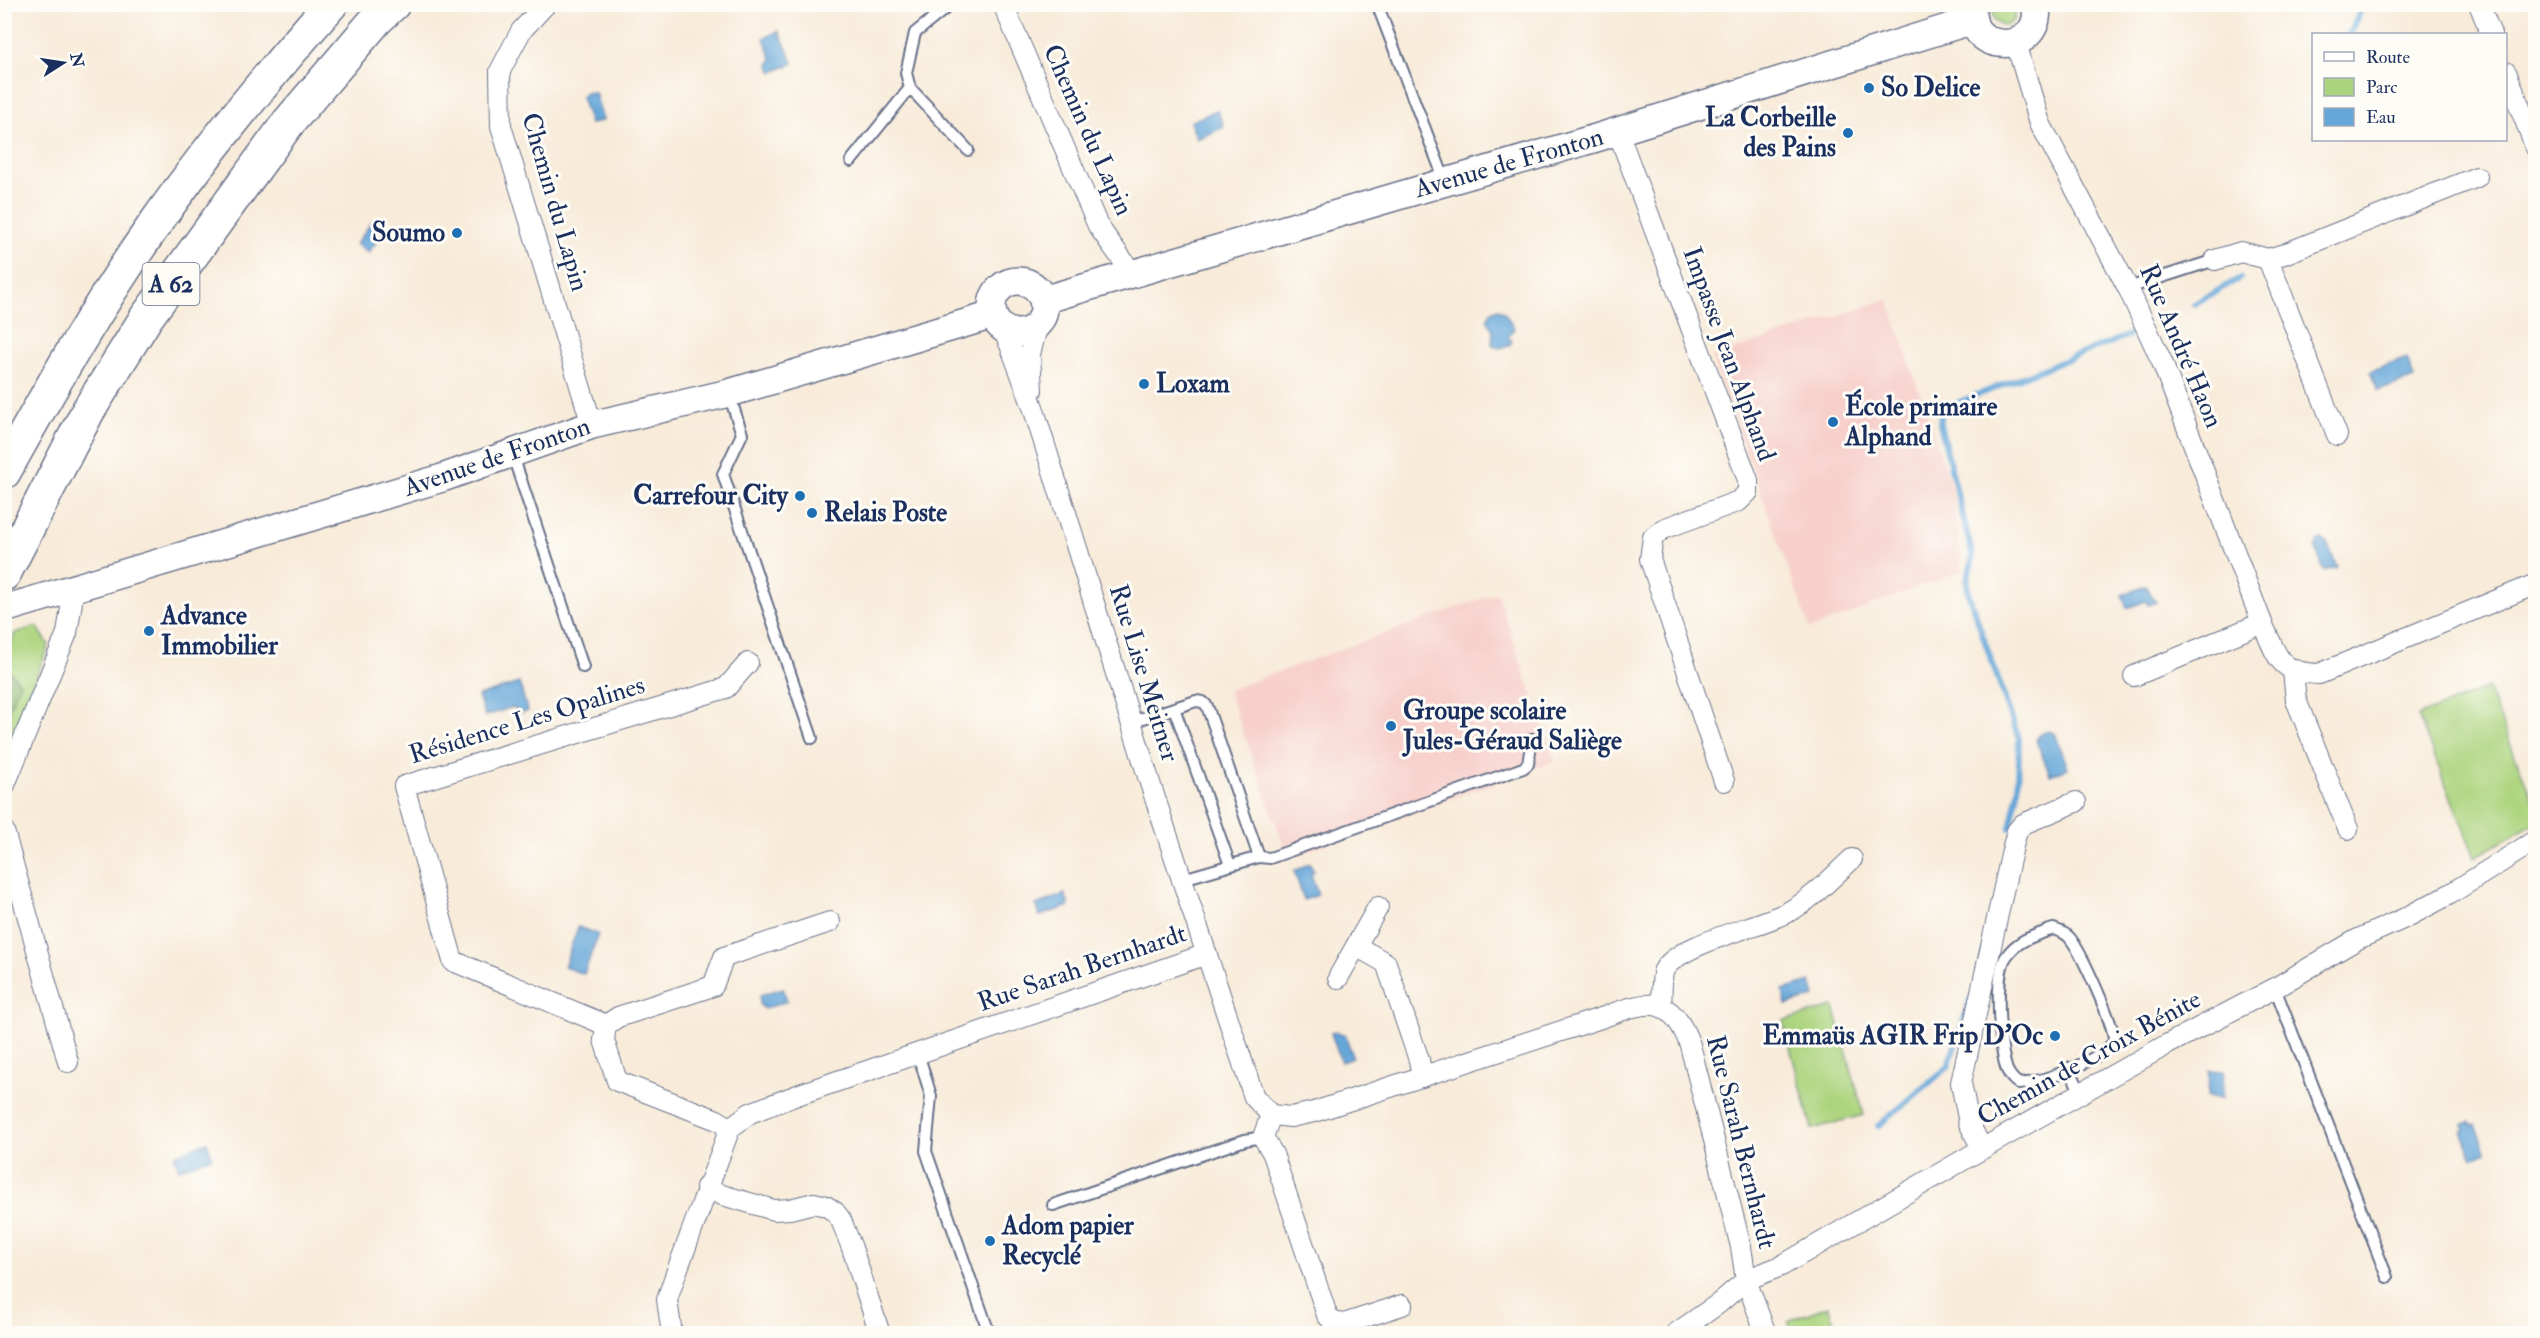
<svg xmlns="http://www.w3.org/2000/svg" width="2540" height="1338" font-family="'IM FELL Double Pica',serif">
  <style>
    .built { fill: #f7d0cb }
    .green { fill: #acd47e; stroke: #64826e; stroke-width: 1.5 }
    .forest { fill: #89b66d; stroke: #527266; stroke-width: 1.5 }
    .water { fill: #66a7d9; stroke: #406b9c; stroke-width: 1.5 }
    .lines { fill: none; stroke-linecap: round; stroke-linejoin: round }
    .stream { stroke: #66a7d9; stroke-width: 6 }
    .service-casing { stroke: #687189; stroke-width: 14 }
    .minor-casing { stroke: #687189; stroke-width: 22 }
    .secondary-casing { stroke: #687189; stroke-width: 30 }
    .motorway-casing { stroke: #687189; stroke-width: 36 }
    .service { stroke: #fff; stroke-width: 10 }
    .minor { stroke: #fff; stroke-width: 20 }
    .secondary { stroke: #fff; stroke-width: 27 }
    .motorway { stroke: #fff; stroke-width: 33 }
    .poi-dot { fill: #1f6fb2; stroke: #fdfcf7; stroke-width: 2 }
    .labels { text-anchor: middle; dominant-baseline: central; stroke-width: 6; stroke-linejoin: round; paint-order: stroke }
    .shield { fill: #fdfcf7; stroke: #5f6c8c; stroke-width: 1.5 }
    .shield-label { font-size: 24px; font-weight: bold; fill: #1b2f5e }
    .poi-label { font-size: 26px; font-weight: bold; fill: #1b2f5e; stroke: #fdfcf7; text-anchor: start }
    .street-label { font-size: 26px; fill: #1b2f5e; stroke: #fdfcf7 }
  </style>
  <rect width="100%" height="100%" fill="#fdfcf7"/>
  <filter id="ink" filterUnits="userSpaceOnUse"><feTurbulence type="fractalNoise" baseFrequency=".0167" numOctaves="2"/><feDisplacementMap in="SourceGraphic" scale="12" xChannelSelector="R" yChannelSelector="G"/><feConvolveMatrix kernelMatrix="1 2 1 2 8 2 1 2 1" color-interpolation-filters="sRGB"/></filter>
  <filter id="wash" filterUnits="userSpaceOnUse"><feTurbulence type="fractalNoise" baseFrequency=".008" numOctaves="4" result="noise"/><feDisplacementMap in="SourceGraphic" scale="24" xChannelSelector="R" yChannelSelector="G"/><feGaussianBlur stdDeviation="1.35" result="paint"/><feColorMatrix in="noise" values="0 0 0 0 0 0 0 0 0 0 0 0 0 0 0 0 0 1.4 0 .05"/><feComposite in="paint" operator="in"/></filter>
  <g filter="url(#wash)">
    <rect width="100%" height="100%" fill="#f8ebd9"/>
    <g class="built">
      <polygon points="1888,299 1952,488 1963,570 1810,629 1712,357"/>
      <polygon points="1497,593 1555,761 1288,858 1228,690"/>
    </g>
    <g class="green">
      <circle cx="2004" cy="14" r="11"/>
      <polygon points="37,626 49,645 5,754 5,718 20,683 10,672 5,677 5,655 15,633"/>
      <polygon points="2488,688 2535,806 2535,823 2475,857 2418,716"/>
      <polygon points="1834,1007 1864,1115 1812,1129 1783,1021"/>
      <polygon points="1828,1306 1838,1333 1793,1333 1788,1321"/>
    </g>
    <polygon class="forest" points="10,672 20,683 5,718 5,677"/>
    <g class="water">
      <polygon points="779,31 793,63 773,72 769,65 772,59 764,38"/>
      <polygon points="586,92 595,93 603,120 590,124 581,97"/>
      <polygon points="1217,110 1224,127 1197,139 1190,122"/>
      <polygon points="373,220 386,229 368,253 356,244"/>
      <polygon points="1498,309 1504,312 1514,328 1508,337 1512,341 1509,346 1499,348 1492,344 1493,330 1487,320 1491,312"/>
      <polygon points="2407,358 2414,378 2378,391 2370,372"/>
      <polygon points="2322,539 2327,543 2337,567 2324,571 2315,547 2317,547 2317,542"/>
      <polygon points="2146,586 2156,602 2148,605 2146,601 2127,608 2122,595"/>
      <polygon points="519,683 528,711 520,713 513,707 485,716 478,696"/>
      <polygon points="2049,731 2055,733 2068,768 2050,775 2036,740 2040,734"/>
      <polygon points="1310,863 1314,872 1311,874 1318,895 1304,900 1294,871"/>
      <polygon points="1065,894 1069,906 1040,916 1036,905"/>
      <polygon points="578,927 598,934 584,974 564,967"/>
      <polygon points="1811,982 1815,997 1786,1005 1783,990"/>
      <polygon points="783,988 787,1001 764,1009 760,1005 760,995"/>
      <polygon points="1337,1031 1341,1035 1345,1034 1353,1058 1341,1062 1331,1033"/>
      <polygon points="2209,1070 2224,1071 2222,1098 2208,1097"/>
      <polygon points="2470,1122 2472,1126 2475,1125 2486,1152 2473,1158 2462,1131 2465,1129 2463,1125"/>
      <polygon points="207,1142 212,1157 179,1169 174,1155"/>
    </g>
    <g class="lines">
      <g class="stream">
        <polyline points="2349,34 2364,4"/>
        <polyline points="2194,304 2240,278"/>
        <polyline points="2010,828 2018,791 2019,739 1969,596 1967,581 1973,557 1940,424 1941,414 1952,405 2129,335"/>
        <polyline points="1878,1126 1948,1067 1970,1000"/>
      </g>
    </g>
  </g>
  <g filter="url(#ink)">
    <g class="lines">
      <g class="service-casing">
        <g id="service">
          <polyline points="951,4 915,33 906,73 910,88 968,150"/>
          <polyline points="1377,4 1445,181"/>
          <polyline points="851,161 910,88"/>
          <polyline points="2128,288 2215,260"/>
          <polyline points="729,394 742,434 723,474 812,738"/>
          <polyline points="512,453 583,667"/>
          <polyline points="1174,708 1230,865"/>
          <polyline points="1131,722 1196,701 1203,702 1207,706 1259,857 1183,879"/>
          <polyline points="1259,857 1270,858 1523,768 1528,764 1532,739"/>
          <path d="M2053 929C2059 931 2064 932 2069 937 2080 949 2116 1028 2114 1042 2098 1061 2044 1082 2019 1084 2013 1080 2010 1077 2007 1070 1999 1050 1994 974 2006 957 2017 940 2034 936 2053 929Z"/>
          <polyline points="2275,988 2387,1277"/>
          <polyline points="918,1053 931,1096 926,1151 987,1327 991,1334"/>
          <polyline points="2069,1068 2081,1093"/>
          <polyline points="1053,1205 1245,1140 1263,1137"/>
        </g>
      </g>
      <g class="minor-casing">
        <g id="minor">
          <polyline points="546,4 521,31 500,71 501,126 592,425"/>
          <polyline points="1003,4 1098,226 1132,273"/>
          <polyline points="2479,4 2491,34"/>
          <path d="M2016 43 2040 123 2128 288 2162 362 2262 623C2278 656 2277 673 2319 674L2536 584"/>
          <polyline points="2506,72 2536,148"/>
          <polyline points="1618,132 1748,480 1748,492 1739,501 1663,529 1653,537 1650,559 1724,781"/>
          <polyline points="2268,259 2337,435"/>
          <polyline points="2215,260 2241,252 2268,259 2284,254 2477,177"/>
          <path d="M1002 328 1010 345 1033 407 1150 783 1254 1097 1271 1115 1291 1117 1314 1112 1604 1017C1648 1000 1671 994 1690 1045L1741 1247 1746 1280 1766 1334"/>
          <polyline points="1032,390 1030,354 1038,324"/>
          <polyline points="2293,671 2296,700 2348,829"/>
          <polyline points="2134,676 2262,623"/>
          <polyline points="4,787 67,633 72,602 70,589"/>
          <polyline points="4,831 68,1062"/>
          <polyline points="1356,946 1386,963 1419,1060 1422,1077"/>
          <polyline points="1338,978 1378,907"/>
          <path d="M1661 1007C1662 998 1661 976 1664 970 1679 943 1760 927 1788 912 1813 899 1832 877 1852 859"/>
          <polyline points="606,1025 453,961 404,786 726,688 748,663"/>
          <polyline points="1271,1115 1263,1137 1273,1154 1327,1315 1333,1322 1344,1324 1402,1305"/>
          <polyline points="730,1128 717,1120 617,1081 604,1040 606,1025 618,1017 713,986 724,957 830,922"/>
          <polyline points="1982,1149 1969,1123 1961,1083 2013,846 2017,831 2023,824 2076,802"/>
          <polyline points="706,1187 722,1195 774,1210 790,1209 814,1203 826,1206 835,1212 841,1220 852,1248 880,1334"/>
          <polyline points="672,1334 667,1300 675,1276 730,1128 750,1113 800,1094 1207,954"/>
          <polyline points="1675,1334 1718,1304 1746,1280 1781,1266 1982,1149 2168,1044 2275,988 2356,940 2405,918 2450,894 2536,840"/>
        </g>
      </g>
      <g class="secondary-casing">
        <g id="secondary">
          <path d="M1973 4C1962 54 2044 59 2036 4"/>
          <circle cx="1018" cy="307" r="26"/>
          <polyline points="1043,300 1596,138 1973,20"/>
          <polyline points="4,609 442,478 592,425 729,393 993,315"/>
        </g>
      </g>
      <g class="motorway-casing">
        <g id="motorway">
          <path d="M4 472C51 387 99 303 155 224 209 147 269 75 331 4"/>
          <polyline points="4,574 88,411 146,318 288,123 376,20 393,4"/>
        </g>
      </g>
      <use href="#service" class="service"/>
      <use href="#minor" class="minor"/>
      <use href="#secondary" class="secondary"/>
      <use href="#motorway" class="motorway"/>
    </g>
  </g>
  <g class="poi-dot">
    <circle cx="1869" cy="88" r="6"/>
    <circle cx="1848" cy="133" r="6"/>
    <circle cx="457" cy="233" r="6"/>
    <circle cx="1144" cy="384" r="6"/>
    <circle cx="1833" cy="422" r="6"/>
    <circle cx="800" cy="496" r="6"/>
    <circle cx="812" cy="513" r="6"/>
    <circle cx="149" cy="631" r="6"/>
    <circle cx="1391" cy="726" r="6"/>
    <circle cx="2055" cy="1036" r="6"/>
    <circle cx="990" cy="1241" r="6"/>
  </g>
  <g class="labels">
    <rect class="shield" x="142.5" y="263" width="57" height="42" rx="4.5"/>
    <g class="shield-label">
      <text x="171" y="284">A 62</text>
    </g>
    <g class="poi-label">
      <text x="1881" y="88">So Delice</text>
      <text x="1836" y="118" text-anchor="end">La Corbeille<tspan x="1836" dy="30">des Pains</tspan></text>
      <text x="445" y="233" text-anchor="end">Soumo</text>
      <text x="1156" y="384">Loxam</text>
      <text x="1845" y="407">École primaire<tspan x="1845" dy="30">Alphand</tspan></text>
      <text x="788" y="496" text-anchor="end">Carrefour City</text>
      <text x="824" y="513">Relais Poste</text>
      <text x="161" y="616">Advance<tspan x="161" dy="30">Immobilier</tspan></text>
      <text x="1403" y="711">Groupe scolaire<tspan x="1403" dy="30">Jules-Géraud Saliège</tspan></text>
      <text x="2043" y="1036" text-anchor="end">Emmaüs AGIR Frip D'Oc</text>
      <text x="1002" y="1226">Adom papier<tspan x="1002" dy="30">Recyclé</tspan></text>
    </g>
    <g class="street-label">
      <text transform="translate(1088 130) rotate(66)">Chemin du Lapin</text>
      <text transform="translate(1509 163) rotate(-16)">Avenue de Fronton</text>
      <text transform="translate(555 202) rotate(74)">Chemin du Lapin</text>
      <text transform="translate(2181 346) rotate(67)">Rue André Haon</text>
      <text transform="translate(1729 354) rotate(70)">Impasse Jean Alphand</text>
      <text transform="translate(497 457) rotate(-19)">Avenue de Fronton</text>
      <text transform="translate(1144 673) rotate(73)">Rue Lise Meitner</text>
      <text transform="translate(527 720) rotate(-17)">Résidence Les Opalines</text>
      <text transform="translate(1082 968) rotate(-19)">Rue Sarah Bernhardt</text>
      <text transform="translate(2089 1058) rotate(-29)">Chemin de Croix Bénite</text>
      <text transform="translate(1741 1142) rotate(76)">Rue Sarah Bernhardt</text>
    </g>
  </g>
  <rect width="2540" height="1338" fill="none" stroke="#fdfcf7" stroke-width="24"/>
  <rect x="2312" y="33" width="195" height="108" fill="#fdfcf7" stroke="#a3aaba" stroke-width="1.5"/>
  <rect x="2324" y="52" width="30" height="9" fill="#ffffff" stroke="#a3aaba" stroke-width="1.5"/>
  <text x="2366" y="63" font-size="18" fill="#1b2f5e">Route</text>
  <rect x="2324" y="78" width="30" height="18" fill="#acd47e" stroke="#a3aaba" stroke-width="1.5"/>
  <text x="2366" y="93" font-size="18" fill="#1b2f5e">Parc</text>
  <rect x="2324" y="108" width="30" height="18" fill="#66a7d9" stroke="#a3aaba" stroke-width="1.5"/>
  <text x="2366" y="123" font-size="18" fill="#1b2f5e">Eau</text>
  <g transform="translate(63 63) rotate(78)" stroke="#fdfcf7" stroke-width="4.5" paint-order="stroke">
  <path d="M0-4.5L10 22L0 15L-10 22Z" fill="#1b2f5e"/>
  <text y="-9" font-size="16" font-weight="bold" text-anchor="middle" fill="#1b2f5e">N</text>
  </g>
</svg>
